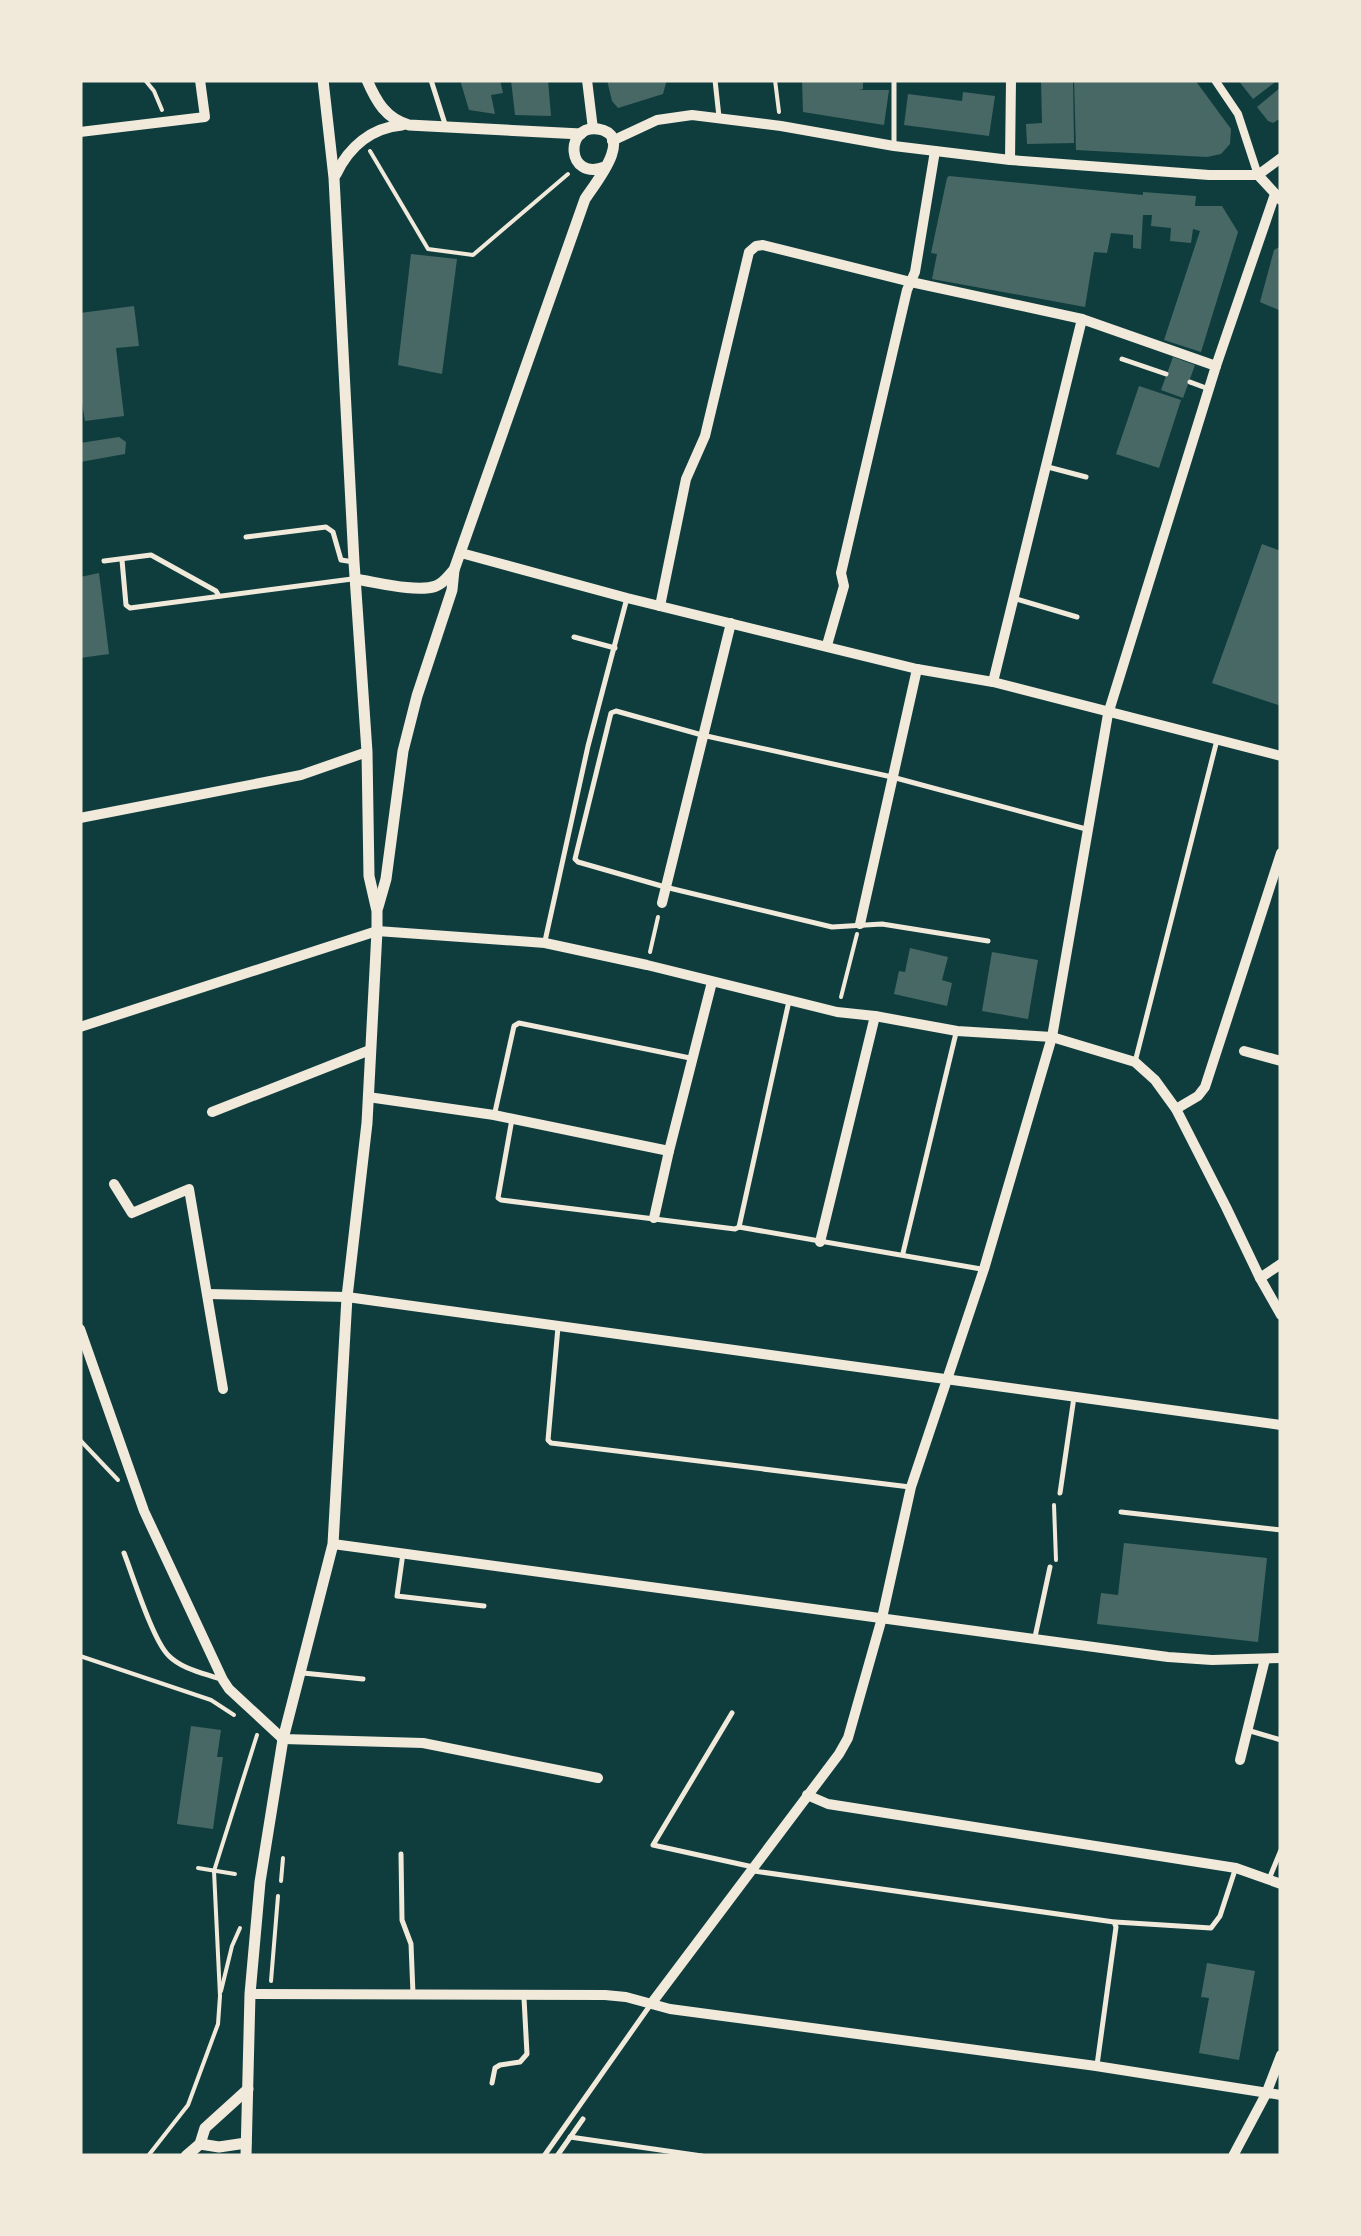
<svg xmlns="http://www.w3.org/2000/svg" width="1361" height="2236" font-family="Quicksand,sans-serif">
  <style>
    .building { fill: #486865 }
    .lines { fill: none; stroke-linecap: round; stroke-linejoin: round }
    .path { stroke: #f1e9da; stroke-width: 4 }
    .service { stroke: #f1e9da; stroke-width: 5 }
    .pedestrian { stroke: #f1e9da; stroke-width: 8 }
    .minor { stroke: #f1e9da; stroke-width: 10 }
    .tertiary { stroke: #f1e9da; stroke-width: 11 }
  </style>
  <rect width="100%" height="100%" fill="#0f3d3e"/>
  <g class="building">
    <polygon points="460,80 500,80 503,93 491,95 495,114 469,110"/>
    <polygon points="511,80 548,80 551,116 515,115"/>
    <polygon points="607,80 666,80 666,83 663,94 618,108 612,101"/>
    <polygon points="802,80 863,80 863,89 859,90 889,90 884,125 803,112"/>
    <polygon points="1041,80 1073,80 1074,143 1027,144 1026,124 1042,123"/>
    <polygon points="1074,80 1195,80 1231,129 1230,144 1221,154 1207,157 1076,150"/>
    <polygon points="1238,80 1278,80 1253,99"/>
    <polygon points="1281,87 1281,118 1273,123 1268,121 1257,107"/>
    <polygon points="963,92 995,96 989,136 904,125 908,94 962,101"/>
    <polygon points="949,176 1143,195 1143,192 1196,196 1195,206 1222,206 1238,232 1201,352 1164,340 1200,231 1193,229 1191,243 1170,241 1171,228 1151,226 1152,215 1143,215 1141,249 1133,248 1133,235 1111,233 1107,253 1094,252 1085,307 932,279 937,254 931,253 947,178"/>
    <polygon points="1281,246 1281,311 1260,302 1274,250"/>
    <polygon points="411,254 457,259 442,374 398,365"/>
    <polygon points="134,306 139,346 116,348 124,416 85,421 80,392 80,313"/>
    <polygon points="1173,357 1195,365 1183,398 1161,390"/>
    <polygon points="1139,386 1181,400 1159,468 1116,454"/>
    <polygon points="119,437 126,442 125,454 80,462 80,443"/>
    <polygon points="1262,544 1281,551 1281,706 1212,683"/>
    <polygon points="99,573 109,654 80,658 80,577"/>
    <polygon points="910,948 948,957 942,980 952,983 947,1006 894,994 899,971 905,972"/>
    <polygon points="992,952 1038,960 1028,1019 982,1011"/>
    <polygon points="1124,1543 1267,1558 1258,1642 1097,1624 1101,1593 1118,1595"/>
    <polygon points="191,1726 221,1730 217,1757 223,1757 213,1829 177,1824"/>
    <polygon points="1207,1963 1255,1971 1239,2060 1199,2053 1209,1998 1201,1997"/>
  </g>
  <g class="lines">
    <g class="path">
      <polyline points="145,80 154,91 162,110"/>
      <polyline points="775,80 779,112"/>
      <polyline points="80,81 83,80"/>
      <polyline points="370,151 428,249 473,255 568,174"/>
      <polyline points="650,952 658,917"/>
      <polyline points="841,997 857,934"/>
      <polyline points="80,1440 118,1480"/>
      <polyline points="1054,1505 1056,1560"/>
      <polyline points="80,1656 211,1700 234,1715"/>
      <polyline points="198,1868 235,1874"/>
      <polyline points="281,1881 283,1858"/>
      <polyline points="271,1981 278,1896"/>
      <polyline points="221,1991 232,1946 240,1928"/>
      <polyline points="148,2156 188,2105 218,2024 220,1996 214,1871 257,1735"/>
    </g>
    <g class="service">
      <polyline points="431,80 445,124"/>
      <polyline points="715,80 719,117"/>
      <polyline points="894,80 894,143"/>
      <polyline points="1122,359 1166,374"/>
      <polyline points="1190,382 1206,388"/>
      <polyline points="1048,467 1086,477"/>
      <polyline points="246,537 326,527 333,532 341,560 354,562"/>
      <polyline points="122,560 126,605 130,608 352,579"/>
      <polyline points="104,561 151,555 216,591 219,596"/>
      <polyline points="1013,598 1077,617"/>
      <polyline points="574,637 615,648"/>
      <polyline points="545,941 588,746 627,598"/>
      <polyline points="988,941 882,924 832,927 665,887 578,862 575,859 611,713 616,711 702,735 892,777 1086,829"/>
      <polyline points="1135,1062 1217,740"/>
      <polyline points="495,1112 514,1026 519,1023 690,1058"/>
      <polyline points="512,1119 498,1198 501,1200 735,1229 739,1227 789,1001"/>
      <polyline points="739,1227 981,1269"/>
      <polyline points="903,1253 956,1033"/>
      <polyline points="558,1327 548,1440 551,1443 910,1487"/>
      <polyline points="1060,1493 1074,1397"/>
      <polyline points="1121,1512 1281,1530"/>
      <path d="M124 1553C133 1576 153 1641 169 1656 182 1669 203 1673 220 1679"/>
      <polyline points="403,1553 397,1596 484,1606"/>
      <polyline points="1035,1637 1050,1567"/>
      <polyline points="303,1673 363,1679"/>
      <polyline points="732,1713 653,1845 753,1867"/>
      <polyline points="1247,1730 1281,1740"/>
      <polyline points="401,1854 402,1920 411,1944 413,1994"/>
      <polyline points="754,1871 1114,1922 1116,1927 1097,2065"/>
      <polyline points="1269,1879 1281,1850"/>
      <polyline points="1115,1922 1211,1928 1220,1916 1235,1870"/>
      <polyline points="492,2083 495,2068 500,2065 520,2062 527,2054 524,1998"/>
      <polyline points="570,2137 702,2156"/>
      <polyline points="544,2156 651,2004"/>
      <polyline points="557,2156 583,2119"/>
    </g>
    <polyline class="pedestrian" points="1215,80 1238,114 1258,175"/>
    <g class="minor">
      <polyline points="587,80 593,129"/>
      <polyline points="80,132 205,117 200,80"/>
      <polyline points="612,141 657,120 692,115 781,126 894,146 1010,160 1209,175 1258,175"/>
      <polyline points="1010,160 1011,80"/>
      <polyline points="1258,175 1281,200"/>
      <polyline points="1258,175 1281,158"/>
      <polyline points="461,553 627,598 917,669 993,682 1281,756"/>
      <polyline points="660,606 686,479 705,436 749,252 756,246 763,245 911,282 1082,319 1216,366"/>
      <polyline points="827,645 844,586 841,573 907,290 915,272 935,151"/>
      <polyline points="993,682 1082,319"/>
      <polyline points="80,818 301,775 367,752"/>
      <polyline points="662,903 731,623"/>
      <polyline points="860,924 917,669"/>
      <polyline points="80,1027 377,931 545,943 647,965 837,1012 875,1016 957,1031 1052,1037 1135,1062 1155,1080 1176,1109 1226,1207 1260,1278 1281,1315"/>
      <polyline points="1244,1051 1281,1061"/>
      <polyline points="368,1097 494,1115 669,1151"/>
      <polyline points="1176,1109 1198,1096 1205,1087 1281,853"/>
      <polyline points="212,1112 370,1050"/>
      <polyline points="114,1184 132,1213 189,1189 223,1389"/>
      <polyline points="654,1218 669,1151 712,982"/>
      <polyline points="820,1242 875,1016"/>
      <polyline points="1260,1278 1281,1264"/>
      <polyline points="207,1294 347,1297 1281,1425"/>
      <polyline points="80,1329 144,1511 223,1680 229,1689 283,1739 423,1743 598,1778"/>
      <polyline points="333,1544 1168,1657 1212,1660 1281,1658"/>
      <polyline points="1240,1760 1265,1659"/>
      <polyline points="807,1795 828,1804 1236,1868 1281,1884"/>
      <polyline points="250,1994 605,1995 626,1997 670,2009 1096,2066 1281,2095"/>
      <polyline points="651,2004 839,1754 848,1738 882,1618 911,1487 984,1269 1052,1037 1108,714 1216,366 1275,194"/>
      <polyline points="1233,2156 1266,2094 1281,2055"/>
    </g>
    <g class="tertiary">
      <path d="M367 80C376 101 386 119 409 125L581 134"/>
      <path d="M336 174C349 147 371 128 402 125"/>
      <path d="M355 579C376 582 417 593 436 586 444 583 448 576 454 570"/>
      <path d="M378 907 386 879 403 751 417 696 452 590 454 570 585 199C594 185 636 135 598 129 564 124 566 182 605 167"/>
      <polyline points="200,2144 219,2147 246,2143"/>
      <polyline points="186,2156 200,2144 205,2128 248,2089"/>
      <polyline points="246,2156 250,1994 260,1882 283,1739 333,1544 347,1297 367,1123 377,931 377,911 369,876 367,752 354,562 334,178 323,80"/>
    </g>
  </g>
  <rect width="1361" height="2236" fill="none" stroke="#f1e9da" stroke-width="165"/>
</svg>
